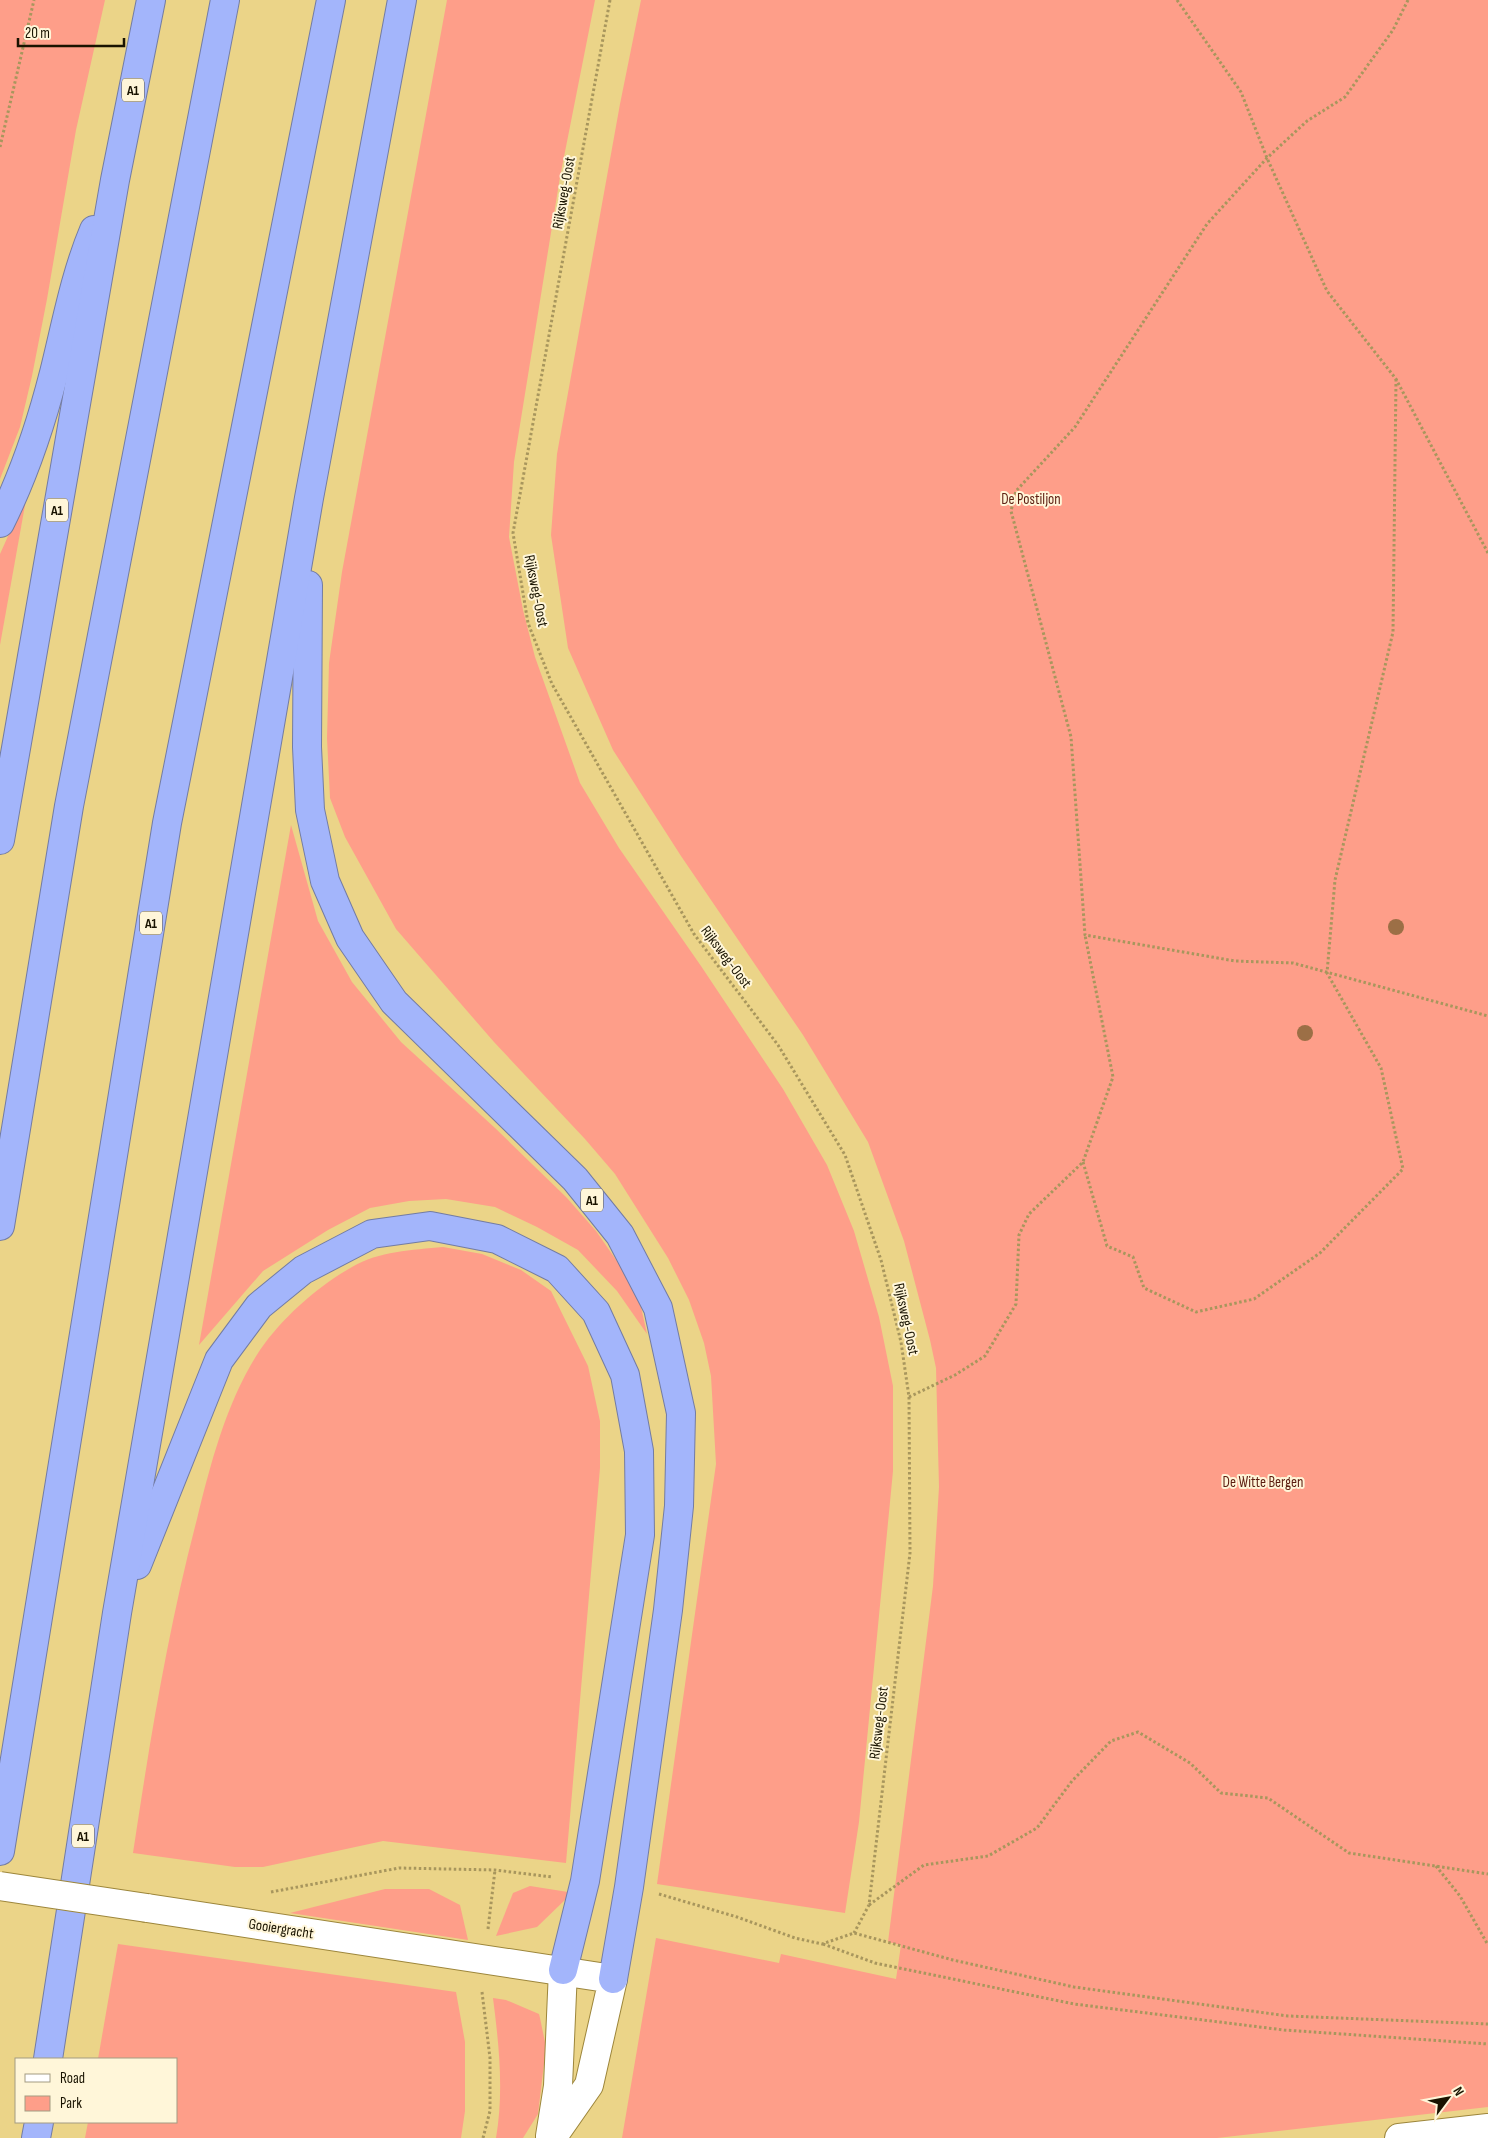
<svg xmlns="http://www.w3.org/2000/svg" width="1488" height="2138" font-family="'Sofia Sans Condensed',sans-serif">
  <style>
    .green { fill: #fe9e89 }
    .lines { fill: none; stroke-linecap: round; stroke-linejoin: round }
    .minor-casing { stroke: #9d863b; stroke-width: 30 }
    .highway-casing { stroke: #737ca3; stroke-width: 30 }
    .path { stroke: #a8965d; stroke-width: 3; stroke-dasharray: 2.5 2.5; stroke-linecap: butt }
    .minor { stroke: #fff; stroke-width: 28 }
    .highway { stroke: #a3b5fb; stroke-width: 28 }
    .minor-bridge-casing { stroke: #9d863b; stroke-width: 30; stroke-linecap: butt }
    .minor-bridge { stroke: #fff; stroke-width: 28 }
    .tree { fill: #9c6f46 }
    .labels { text-anchor: middle; dominant-baseline: central; stroke-width: 4; stroke-linejoin: round; paint-order: stroke }
    .shield { fill: #fff6d9; stroke: #5e5741; stroke-width: 1 }
    .shield-label { font-size: 14px; font-weight: bold; fill: #191300 }
    .street-label { font-size: 15px; fill: #191300; stroke: #fff6d9 }
    .park-label { font-size: 15px; fill: #5c1d10; stroke: #fff6d9 }
  </style>
  <rect width="100%" height="100%" fill="#ebd488"/>
  <g class="green">
    <polygon points="0,0 105,0 76,130 47,299 32,376 20,427 0,479"/>
    <polygon points="447,0 595,0 560,177 514,462 509,537 523,610 535,657 580,783 619,848 701,966 783,1089 827,1165 854,1231 879,1317 893,1386 893,1471 859,1822 845,1913 657,1884 716,1464 711,1376 704,1343 689,1300 668,1258 615,1174 585,1139 494,1042 396,929 345,837 330,798 327,738 329,663 342,572"/>
    <polygon points="641,0 1488,0 1488,2107 1217,2138 622,2138 656,1938 779,1963 781,1954 896,1979 901,1945 888,1942 933,1586 939,1487 936,1368 930,1340 904,1241 868,1142 803,1035 681,856 613,750 568,648 551,535 557,454 620,104"/>
    <polygon points="27,494 0,645 0,554"/>
    <polygon points="291,825 318,921 352,982 401,1042 495,1128 567,1198 596,1231 628,1277 641,1307 647,1334 617,1291 578,1250 537,1227 495,1207 446,1199 409,1201 370,1208 328,1230 263,1271 199,1345"/>
    <path d="M443 1247 482 1254 521 1270 551 1291 588 1366 600 1421V1468L566 1863 383 1841 263 1867H235L133 1853C150 1740 168 1629 197 1519 211 1462 227 1400 260 1350 283 1317 317 1287 352 1267 379 1251 412 1250 443 1247Z"/>
    <polygon points="530,1886 568,1892 567,1898 537,1927 496,1936 513,1893"/>
    <polygon points="385,1889 429,1889 460,1905 468,1940 290,1913"/>
    <polygon points="118,1944 456,1992 465,2042 465,2111 461,2138 85,2138 88,2122 176,2122 176,2059 98,2059"/>
    <path d="M493 1998 506 2000 539 2014 540 2018 546 2047 538 2114 523 2138H496C504 2091 499 2045 493 1998Z"/>
  </g>
  <g class="lines">
    <g class="minor-casing">
      <g id="minor">
        <polyline points="147,1908 613,1979 589,2085 552,2138"/>
        <polyline points="550,2136 558,2086 563,1970"/>
        <polyline points="1399,2138 1488,2128"/>
      </g>
    </g>
    <g class="highway-casing">
      <g id="highway">
        <path d="M0 523C24 475 41 424 54 373 66 325 75 275 94 230"/>
        <polyline points="308,585 307,747 310,810 325,881 350,938 394,1002 575,1179 620,1235 658,1308 681,1413 679,1506 668,1610 629,1887 613,1979"/>
        <polyline points="0,840 115,180 151,0"/>
        <polyline points="0,1226 69,806 225,0"/>
        <polyline points="137,1565 219,1360 259,1306 303,1270 372,1234 430,1226 497,1239 557,1269 596,1312 625,1375 639,1451 640,1535 585,1881 563,1970"/>
        <polyline points="0,1851 167,823 331,0"/>
        <polyline points="48,2059 117,1613 309,498 402,0"/>
        <polyline points="36,2138 39,2122"/>
      </g>
    </g>
    <g class="path">
      <polyline points="610,0 513,533 528,623 552,684 694,934 778,1045 845,1155 881,1260 901,1342 909,1397 910,1553 869,1905 854,1933"/>
      <polyline points="1177,0 1241,92 1267,158 1327,291 1396,379 1488,553"/>
      <polyline points="1408,0 1393,30 1345,97 1307,121 1267,158 1207,224 1075,427 1016,491 1011,511 1071,737 1085,935 1235,961 1293,963 1488,1016"/>
      <polyline points="0,147 34,0"/>
      <polyline points="1083,1162 1107,1246 1133,1257 1144,1288 1196,1312 1254,1299 1320,1253 1403,1169 1381,1068 1327,973 1335,880 1393,632 1396,379"/>
      <polyline points="909,1397 955,1375 985,1356 1016,1304 1019,1235 1029,1214 1083,1162 1113,1077 1085,935"/>
      <polyline points="1436,1866 1460,1896 1488,1945"/>
      <polyline points="271,1892 399,1868 495,1870 552,1877"/>
      <polyline points="659,1894 737,1917 795,1938 822,1944 854,1933 953,1960 1074,1987 1288,2016 1488,2024"/>
      <polyline points="869,1905 924,1865 988,1856 1037,1828 1072,1781 1111,1741 1138,1732 1190,1763 1221,1793 1268,1798 1349,1853 1488,1874"/>
      <polyline points="488,1929 495,1870"/>
      <polyline points="823,1944 875,1963 1074,2004 1284,2030 1488,2044"/>
      <polyline points="482,1992 490,2058 490,2111 483,2138"/>
    </g>
    <use href="#minor" class="minor"/>
    <use href="#highway" class="highway"/>
    <g class="minor-bridge-casing">
      <polyline id="minor-bridge" points="0,1886 147,1908"/>
    </g>
    <use href="#minor-bridge" class="minor-bridge"/>
  </g>
  <g class="tree">
    <circle cx="1396" cy="927" r="8"/>
    <circle cx="1305" cy="1033" r="8"/>
  </g>
  <g class="labels">
    <g class="shield">
      <rect x="122" y="78.5" width="22" height="23" rx="4"/>
      <rect x="46" y="498.5" width="22" height="23" rx="4"/>
      <rect x="140" y="911.5" width="22" height="23" rx="4"/>
      <rect x="581" y="1188.5" width="22" height="23" rx="4"/>
      <rect x="72" y="1824.5" width="22" height="23" rx="4"/>
    </g>
    <g class="shield-label">
      <text x="133" y="90">A1</text>
      <text x="57" y="510">A1</text>
      <text x="151" y="923">A1</text>
      <text x="592" y="1200">A1</text>
      <text x="83" y="1836">A1</text>
    </g>
    <g class="street-label">
      <text transform="translate(564 193) rotate(-80)">Rijksweg-Oost</text>
      <text transform="translate(536 591) rotate(79)">Rijksweg-Oost</text>
      <text transform="translate(726 957) rotate(53)">Rijksweg-Oost</text>
      <text transform="translate(906 1319) rotate(78)">Rijksweg-Oost</text>
      <text transform="translate(879 1723) rotate(-83)">Rijksweg-Oost</text>
      <text transform="translate(281 1929) rotate(9)">Gooiergracht</text>
    </g>
    <g class="park-label">
      <text x="1031" y="499">De Postiljon</text>
      <text x="1263" y="1482">De Witte Bergen</text>
    </g>
  </g>
  <rect x="15" y="2058" width="162" height="65" fill="#fff6d9" stroke="#a39b82"/>
  <rect x="25" y="2074" width="25" height="8" fill="#ffffff" stroke="#a39b82"/>
  <text x="60" y="2083" font-size="15" fill="#191300">Road</text>
  <rect x="25" y="2096" width="25" height="15" fill="#fe9e89" stroke="#a39b82"/>
  <text x="60" y="2108" font-size="15" fill="#191300">Park</text>
  <g transform="translate(1448 2098) rotate(58)" stroke="#fff6d9" stroke-width="4" paint-order="stroke">
  <path d="M0-4L9 19L0 12L-9 19Z" fill="#191300"/>
  <text y="-8" font-size="14" font-weight="bold" text-anchor="middle" fill="#191300">N</text>
  </g>
  <path d="M18 38v8h106v-8" fill="none" stroke="#191300" stroke-width="2.5"/>
  <text x="25" y="38" font-size="15" fill="#191300" stroke="#fff6d9" stroke-width="4" paint-order="stroke">20 m</text>
</svg>
